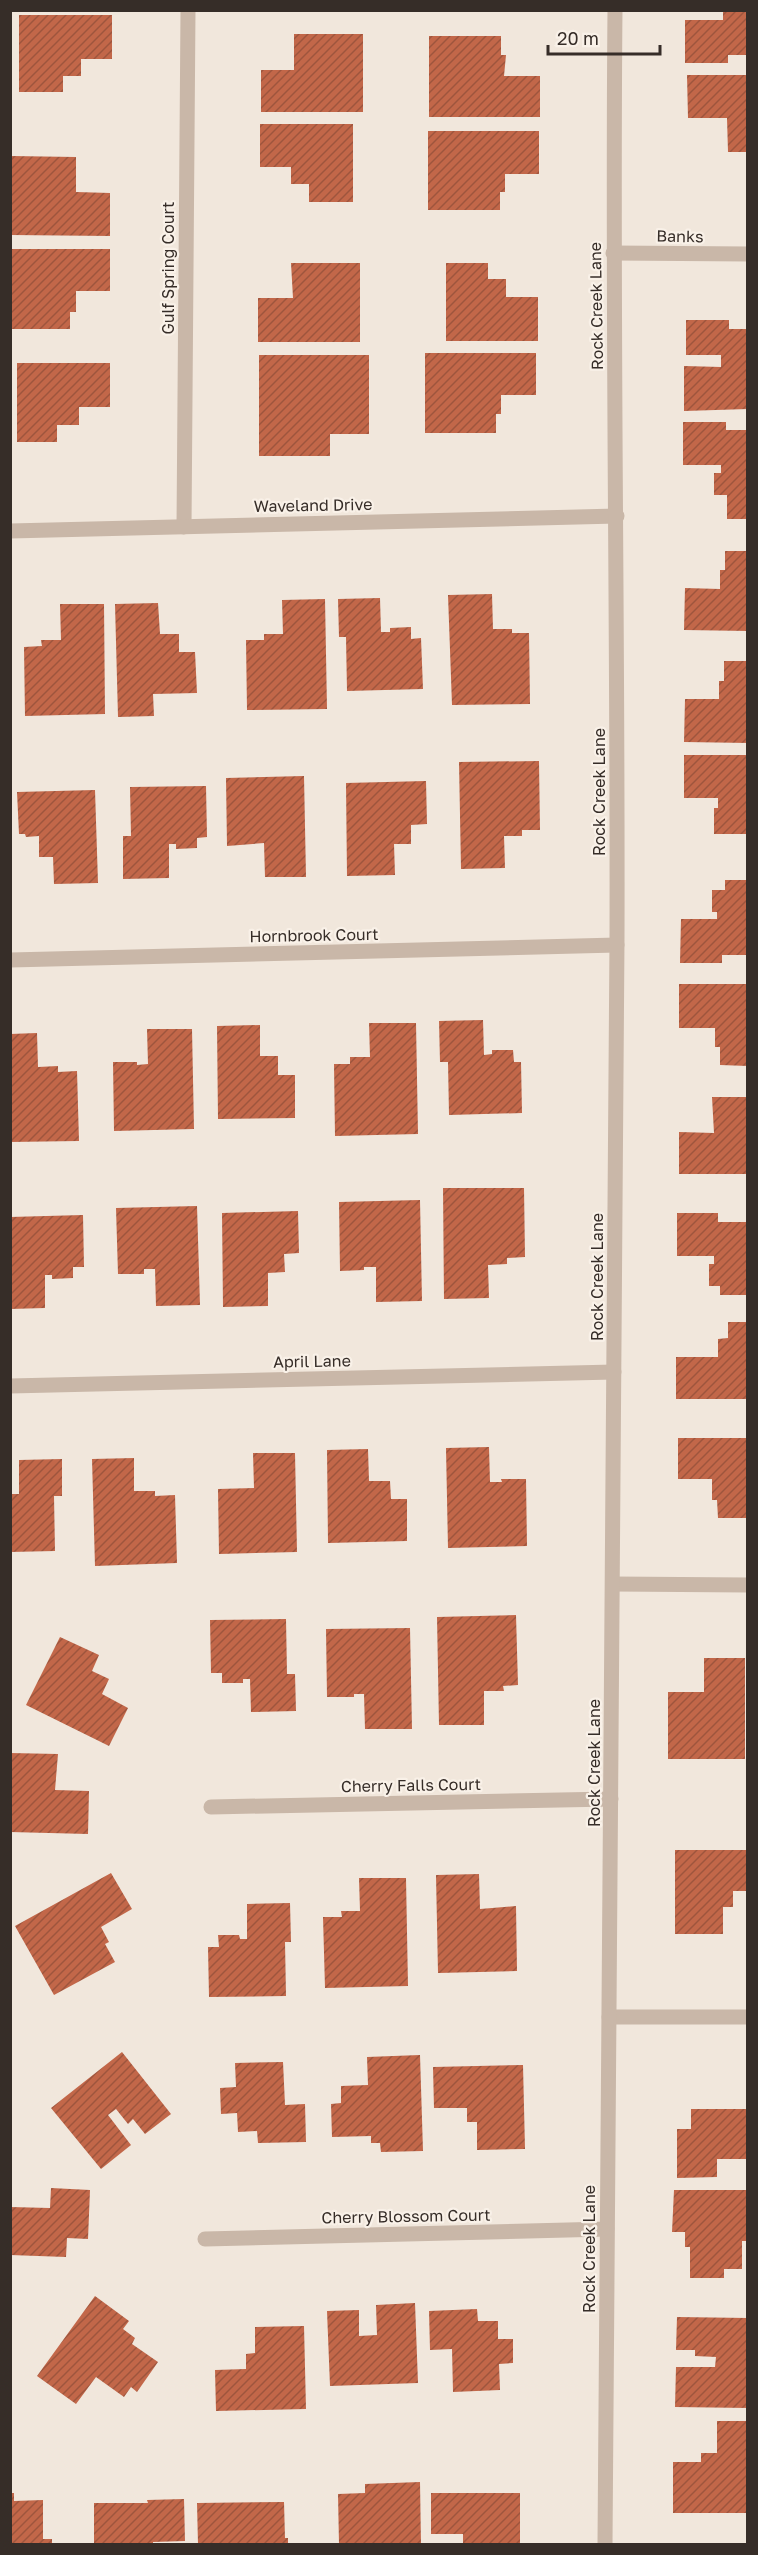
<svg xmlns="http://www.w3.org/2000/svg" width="758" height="2555" font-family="'Golos Text',sans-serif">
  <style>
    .building { fill: url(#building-hatch) }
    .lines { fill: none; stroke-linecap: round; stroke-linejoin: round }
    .minor { stroke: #c9b7a8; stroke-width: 15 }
    .labels { text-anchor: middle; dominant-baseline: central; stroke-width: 4.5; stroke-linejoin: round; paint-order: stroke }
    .street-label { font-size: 16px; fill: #362d28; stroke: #f9f1e8 }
  </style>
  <defs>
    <pattern id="building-hatch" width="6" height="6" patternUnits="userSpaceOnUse" patternTransform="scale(1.5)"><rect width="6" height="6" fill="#c26749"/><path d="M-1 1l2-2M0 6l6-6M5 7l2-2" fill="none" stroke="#9e553d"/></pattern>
  </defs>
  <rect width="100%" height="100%" fill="#f1e7dc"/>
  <g class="building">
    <polygon points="723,10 748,10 748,55 728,55 728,63 685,63 685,20 723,20"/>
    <polygon points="19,15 112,15 112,59 81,59 81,76 63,76 63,92 19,92"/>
    <polygon points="294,34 363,34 363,112 261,112 261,70 294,70"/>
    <polygon points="429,36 501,36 501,55 506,55 504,76 540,76 540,117 429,117"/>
    <polygon points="687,75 748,75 748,152 728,152 727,118 688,118"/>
    <polygon points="260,124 353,124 353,202 309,202 309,184 291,184 291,167 260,167"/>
    <polygon points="428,131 539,131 539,174 505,174 505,192 500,192 500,210 428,210"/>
    <polygon points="11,156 76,157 76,192 110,193 110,236 11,235"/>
    <polygon points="10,249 110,249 110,291 76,291 76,312 70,312 70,329 10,329"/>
    <polygon points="291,263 360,263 360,342 258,342 258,298 293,298"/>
    <polygon points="446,263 488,263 488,279 506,279 506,297 538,297 538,341 446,341"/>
    <polygon points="686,320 729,320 729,329 748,329 748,409 684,411 684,366 721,367 721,355 686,355"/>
    <polygon points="425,353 536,353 536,395 501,395 501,414 496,414 496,433 425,433"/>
    <polygon points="259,355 369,355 369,434 330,434 330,456 259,456"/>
    <polygon points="17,363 110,363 110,407 79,407 79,425 57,425 57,442 17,442"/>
    <polygon points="683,422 726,422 726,430 748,430 748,519 727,519 727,495 714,495 714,473 721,473 721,465 683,465"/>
    <polygon points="725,551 748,551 748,631 684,630 685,588 720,589 720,570 725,570"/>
    <polygon points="492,594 493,629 512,629 512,633 529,633 530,704 452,705 448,595"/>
    <polygon points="380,598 381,632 390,632 390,628 411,627 411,639 421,638 423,689 347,691 346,637 339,637 338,599"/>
    <polygon points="325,599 327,709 247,710 246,640 264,640 264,634 283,634 282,600"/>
    <polygon points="158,603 160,634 179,634 179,652 195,652 197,693 153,694 154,716 118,717 115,604"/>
    <polygon points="60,604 104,604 105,714 25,716 24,647 42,646 41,640 61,640"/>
    <polygon points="724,661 748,661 748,743 684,742 685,699 719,699 719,681 724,681"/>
    <polygon points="684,755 748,755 748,834 714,834 714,808 718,808 718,798 684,798"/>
    <polygon points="539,761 540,830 522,830 522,836 504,836 505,868 461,869 459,762"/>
    <polygon points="304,776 306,877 265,877 264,843 227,846 226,778"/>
    <polygon points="426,781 427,824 411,825 411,844 394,844 395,875 347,876 346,783"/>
    <polygon points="206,786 207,837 197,838 197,848 176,849 176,844 169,844 169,878 123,879 123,836 131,836 130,787"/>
    <polygon points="95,790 98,883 54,884 53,857 39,857 39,836 26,837 25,834 19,834 17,792"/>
    <polygon points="725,880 748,880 748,955 722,955 722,963 680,963 681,919 717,919 717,912 712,912 712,890 725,890"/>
    <polygon points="679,984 748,984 748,1066 720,1065 720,1047 715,1047 715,1028 679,1028"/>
    <polygon points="483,1020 484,1055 492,1054 492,1050 513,1050 514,1062 521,1062 522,1113 449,1115 448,1062 440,1062 439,1021"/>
    <polygon points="369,1023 416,1023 418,1134 335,1136 334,1064 350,1064 350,1057 370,1057"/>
    <polygon points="260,1025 260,1056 278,1056 278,1075 295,1075 295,1118 218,1119 217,1026"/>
    <polygon points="147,1029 192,1029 194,1129 114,1131 113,1062 137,1062 137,1065 148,1064"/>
    <polygon points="37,1033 38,1067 58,1066 58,1072 77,1071 79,1141 10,1142 10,1034"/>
    <polygon points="712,1097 748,1097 748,1174 679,1174 679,1132 714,1133"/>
    <polygon points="443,1188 524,1188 525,1257 507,1258 507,1264 488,1265 489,1298 444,1299"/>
    <polygon points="420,1200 422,1301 376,1302 376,1267 364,1267 364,1270 340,1271 339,1202"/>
    <polygon points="197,1206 200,1305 156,1306 155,1269 144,1269 144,1274 118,1274 116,1208"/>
    <polygon points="298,1211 299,1253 284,1254 285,1272 268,1273 268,1306 223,1307 222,1213"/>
    <polygon points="677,1213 718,1213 718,1222 748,1222 748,1295 720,1295 720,1286 709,1286 709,1264 714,1264 714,1256 677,1256"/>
    <polygon points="83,1215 84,1267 73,1267 73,1278 52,1279 52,1275 45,1275 45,1308 10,1309 10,1217"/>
    <polygon points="728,1322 748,1322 748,1399 676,1399 676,1357 718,1357 718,1339 728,1338"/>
    <polygon points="678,1438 748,1438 748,1518 718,1518 717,1500 712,1500 712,1479 678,1479"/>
    <polygon points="489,1447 490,1482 502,1482 501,1479 526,1479 527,1546 448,1548 446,1448"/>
    <polygon points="368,1449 369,1481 390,1481 391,1499 407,1499 407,1541 328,1543 327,1450"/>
    <polygon points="253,1453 295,1453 297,1552 219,1554 218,1489 254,1488"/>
    <polygon points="134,1458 134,1491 155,1491 155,1496 175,1495 177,1563 95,1566 92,1459"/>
    <polygon points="62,1459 62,1496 54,1496 55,1551 10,1552 10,1494 19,1494 19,1460"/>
    <polygon points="516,1615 518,1685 503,1686 504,1691 484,1691 484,1725 439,1725 437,1617"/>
    <polygon points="286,1619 287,1674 295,1674 296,1711 251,1712 250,1679 243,1679 243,1683 222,1683 222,1673 211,1673 210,1620"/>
    <polygon points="410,1628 412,1729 365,1729 364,1694 354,1694 354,1697 327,1697 326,1629"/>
    <polygon points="60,1637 99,1655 92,1671 109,1679 102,1694 128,1708 109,1746 26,1705"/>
    <polygon points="704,1658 745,1658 745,1759 668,1759 668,1692 704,1692"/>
    <polygon points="10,1753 58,1754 55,1790 89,1791 88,1834 10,1832"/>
    <polygon points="675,1850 748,1850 748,1891 733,1891 733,1907 723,1907 723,1934 675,1934"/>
    <polygon points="111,1873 132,1909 101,1927 109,1942 105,1944 115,1962 54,1995 15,1926"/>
    <polygon points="479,1874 480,1909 516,1906 517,1971 438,1973 436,1875"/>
    <polygon points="359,1878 406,1878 408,1986 325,1988 323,1917 342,1917 341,1911 360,1911"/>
    <polygon points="290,1903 291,1942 285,1942 286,1996 209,1997 208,1947 219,1947 218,1935 239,1935 240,1939 247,1939 247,1904"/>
    <polygon points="122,2052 171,2114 145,2134 133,2119 128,2124 116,2109 108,2115 131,2145 101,2169 51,2108"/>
    <polygon points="420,2055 423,2151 381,2152 380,2143 371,2143 371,2136 332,2137 331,2104 341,2103 341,2086 368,2085 367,2057"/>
    <polygon points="283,2062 285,2105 305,2104 306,2142 258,2143 257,2131 238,2132 237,2113 221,2114 220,2088 236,2087 235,2063"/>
    <polygon points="523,2065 525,2149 477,2150 477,2122 467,2122 467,2108 434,2108 433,2067"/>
    <polygon points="691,2109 748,2109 748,2159 717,2159 717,2177 677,2178 677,2129 691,2129"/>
    <polygon points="51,2188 90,2190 88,2239 67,2238 66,2257 10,2255 10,2207 50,2208"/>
    <polygon points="674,2190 748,2190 748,2241 742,2241 742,2269 724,2269 724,2278 690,2278 690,2247 685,2247 685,2232 672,2232"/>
    <polygon points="95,2296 129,2321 123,2329 135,2338 132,2344 158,2362 137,2392 131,2387 124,2397 96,2377 76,2404 37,2376"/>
    <polygon points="415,2303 418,2383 330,2386 327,2311 359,2310 359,2336 377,2335 376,2305"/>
    <polygon points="477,2309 478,2321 498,2321 498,2339 513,2339 513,2363 499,2364 500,2390 453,2392 452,2349 430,2350 429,2311"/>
    <polygon points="677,2317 748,2318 748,2408 675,2407 676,2367 715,2367 716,2357 695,2356 695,2350 676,2350"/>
    <polygon points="304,2326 306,2409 216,2411 215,2370 246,2369 246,2354 255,2353 255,2327"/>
    <polygon points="717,2421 748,2421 748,2513 673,2513 673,2462 701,2462 701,2453 717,2453"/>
    <polygon points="420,2482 421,2544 339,2544 338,2494 365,2493 365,2484"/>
    <polygon points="10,2493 14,2493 14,2501 43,2500 43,2539 52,2539 52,2544 10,2544"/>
    <polygon points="431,2493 520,2493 520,2544 463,2544 463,2534 431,2534"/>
    <polygon points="184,2499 185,2541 153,2542 153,2544 94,2544 94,2503 148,2503 147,2500"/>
    <polygon points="284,2502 285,2538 288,2538 288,2544 249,2544 249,2543 198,2544 197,2503"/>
  </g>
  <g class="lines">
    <g class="minor">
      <polyline points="613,253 748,254"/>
      <polyline points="184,527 188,10"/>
      <polyline points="10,531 617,516"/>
      <polyline points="10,960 617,945"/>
      <polyline points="10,1386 614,1372"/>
      <polyline points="613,1584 748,1585"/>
      <polyline points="211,1807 611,1799"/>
      <polyline points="609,2017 748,2017"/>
      <polyline points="205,2239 607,2229"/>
      <path d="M605 2544C609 2010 617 1475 617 940 618 630 612 320 615 10"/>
    </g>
  </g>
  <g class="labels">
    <g class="street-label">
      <text transform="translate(680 236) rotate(1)">Banks</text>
      <text transform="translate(168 268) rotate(-90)">Gulf Spring Court</text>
      <text transform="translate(596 306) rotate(-91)">Rock Creek Lane</text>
      <text transform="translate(313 505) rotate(-1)">Waveland Drive</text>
      <text transform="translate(599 792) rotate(-90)">Rock Creek Lane</text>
      <text transform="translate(314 935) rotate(-1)">Hornbrook Court</text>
      <text transform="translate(597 1277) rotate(-90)">Rock Creek Lane</text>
      <text transform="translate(312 1361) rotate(-1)">April Lane</text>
      <text transform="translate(594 1763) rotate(-90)">Rock Creek Lane</text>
      <text transform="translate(411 1785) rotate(-1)">Cherry Falls Court</text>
      <text transform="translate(406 2216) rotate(-1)">Cherry Blossom Court</text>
      <text transform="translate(589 2249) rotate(-90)">Rock Creek Lane</text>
    </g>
  </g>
  <rect width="758" height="2555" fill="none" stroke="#362d28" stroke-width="24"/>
  <path d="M548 45v9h112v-9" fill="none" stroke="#362d28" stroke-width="3"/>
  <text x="557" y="45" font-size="18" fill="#362d28" stroke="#f9f1e8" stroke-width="4.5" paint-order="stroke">20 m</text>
</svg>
